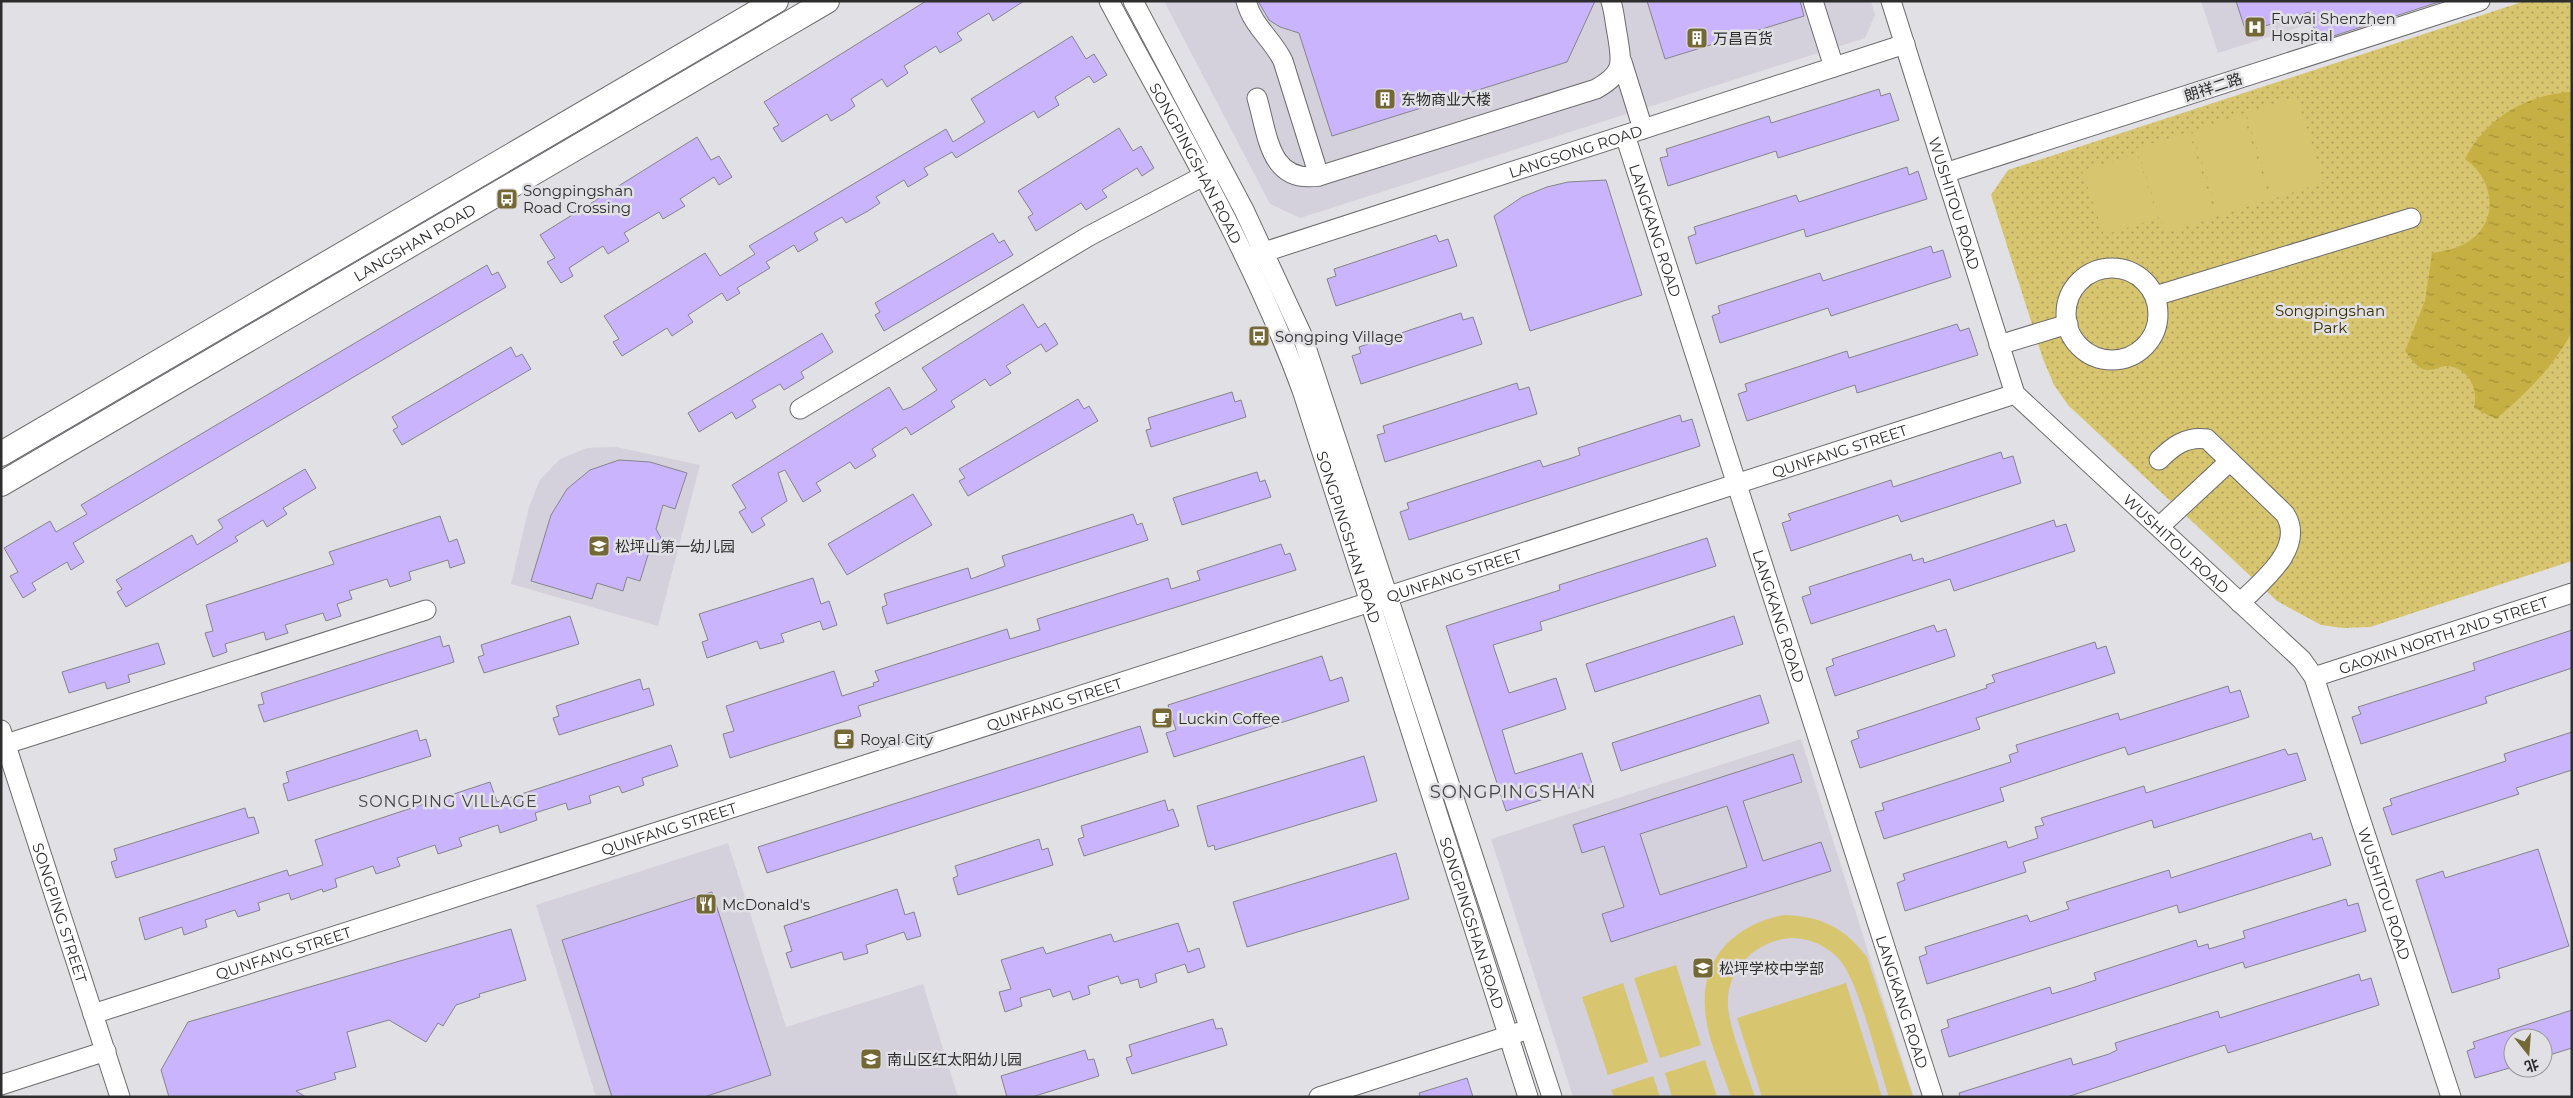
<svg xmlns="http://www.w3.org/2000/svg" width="2573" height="1098" font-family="Montserrat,'Noto Sans SC',sans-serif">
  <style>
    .built { fill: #d4d1dc }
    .grass { fill: url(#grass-dots) }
    .pitch { fill: #d8c570 }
    .water { fill: url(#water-ripples) }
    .building { fill: #c9b4fd; stroke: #858588; fill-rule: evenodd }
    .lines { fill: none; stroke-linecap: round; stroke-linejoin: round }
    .minor-casing { stroke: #6c6b6f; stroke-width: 21 }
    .major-casing { stroke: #6c6b6f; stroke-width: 26 }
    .minor { stroke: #fff; stroke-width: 19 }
    .major { stroke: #fff; stroke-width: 24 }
    .labels { text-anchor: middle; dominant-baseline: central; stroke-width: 5; stroke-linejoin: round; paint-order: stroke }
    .poi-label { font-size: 15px; fill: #2d2d2e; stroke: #e1e0e4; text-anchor: start }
    .street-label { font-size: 15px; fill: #2d2d2e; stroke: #e1e0e4 }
    .park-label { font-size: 15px; fill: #393000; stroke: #e1e0e4 }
    .neighbourhood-label { font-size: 16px; letter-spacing: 1px; fill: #464549; stroke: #e1e0e4 }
    .quarter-label { font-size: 18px; letter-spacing: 1px; fill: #464549; stroke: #e1e0e4 }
  </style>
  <defs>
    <pattern id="grass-dots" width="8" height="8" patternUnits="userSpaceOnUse" patternTransform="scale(1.25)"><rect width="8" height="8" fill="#d8c570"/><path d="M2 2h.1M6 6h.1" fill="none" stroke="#b0a05c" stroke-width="1.8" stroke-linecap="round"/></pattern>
    <pattern id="water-ripples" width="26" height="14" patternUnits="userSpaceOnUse" patternTransform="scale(1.25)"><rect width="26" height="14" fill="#c7b043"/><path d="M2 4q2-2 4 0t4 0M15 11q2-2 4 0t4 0" fill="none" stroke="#a29038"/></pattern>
  </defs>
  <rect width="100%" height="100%" fill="#e1e0e4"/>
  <g class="built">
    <polygon points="1164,1 1871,1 1875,15 1865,38 1300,218 1270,204"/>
    <polygon points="2201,1 2382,1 2218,53"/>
    <polygon points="616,447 700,465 658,626 511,584 529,507 540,480 560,459 587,448"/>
    <polygon points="1801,739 1914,1097 1573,1097 1491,839"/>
    <polygon points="728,843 786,1027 923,984 958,1097 596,1097 536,905"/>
  </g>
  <polygon class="grass" points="2525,1 2572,1 2572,561 2370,627 2343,628 2321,625 2277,601 2068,405 2054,385 2043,359 1991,195 2008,170"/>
  <g class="pitch">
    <polygon points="2297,97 2324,182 2273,199 2246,113"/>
    <polygon points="2243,114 2270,199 2219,216 2192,131"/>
    <polygon points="2189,132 2216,217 2165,233 2137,148"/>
    <polygon points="2137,154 2158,218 2104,235 2082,171"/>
    <path d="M1784 915C1821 916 1845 928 1867 957L1913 1097H1889C1878 1064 1859 980 1838 958 1825 944 1802 935 1783 939 1751 945 1726 972 1728 1006 1730 1032 1747 1071 1755 1097H1731C1722 1069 1706 1037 1705 1008 1701 956 1737 924 1784 915Z"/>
    <polygon points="1676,965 1701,1045 1660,1058 1634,978"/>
    <polygon points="1623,983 1648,1062 1608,1075 1582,997"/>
    <polygon points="1846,983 1882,1097 1762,1097 1737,1018"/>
    <polygon points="1705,1060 1717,1097 1672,1097 1665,1073"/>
    <polygon points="1653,1076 1660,1097 1614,1097 1611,1090"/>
  </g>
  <path class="water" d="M2572 92V332C2553 367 2526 394 2496 419L2474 408C2479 389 2468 366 2445 366 2439 367 2434 370 2429 370 2419 371 2411 359 2405 351L2425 301 2432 253C2444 251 2456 249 2466 243 2501 223 2494 179 2465 159 2485 119 2526 94 2572 92Z"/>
  <g class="building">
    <polygon points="926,1 1024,1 993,21 989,13 957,33 962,40 940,53 936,46 904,66 908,73 887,87 882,79 851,99 855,106 845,113 831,121 827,114 782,142 773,128 779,125 764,102"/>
    <polygon points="1258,1 1595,1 1567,62 1332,136 1299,33 1280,27 1269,20"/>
    <polygon points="1647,1 1800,1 1804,16 1665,59"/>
    <polygon points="2236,1 2442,1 2318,41 2309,12 2246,32"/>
    <polygon points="1072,36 1086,59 1094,54 1107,75 1094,83 1089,76 1055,97 1059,105 1038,118 1034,111 956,158 952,152 924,168 928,175 908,187 904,180 876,197 880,203 868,211 846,223 842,217 814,233 818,240 798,252 794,245 766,262 770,268 737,288 740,293 727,301 722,293 688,315 693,322 672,336 667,328 622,356 613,342 619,339 604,316 705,253 720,276 755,254 749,246 946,129 953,142 985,122 971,99"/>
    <polygon points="1879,89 1881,96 1890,93 1899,120 1778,158 1776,151 1668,186 1660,158 1668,156 1666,149 1769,116 1771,123"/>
    <polygon points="1119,128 1133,151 1141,146 1154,168 1142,176 1137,168 1102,190 1107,197 1086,210 1081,203 1036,231 1028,217 1033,214 1018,191"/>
    <polygon points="697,137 711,160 719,156 732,177 719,185 714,177 680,199 685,206 663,219 659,212 624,233 629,241 608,254 603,246 569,268 573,276 561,283 547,262 555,258 540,235"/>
    <polygon points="1907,167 1909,175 1918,171 1927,199 1806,237 1804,229 1696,264 1688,237 1696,234 1694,227 1796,195 1799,202"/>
    <polygon points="1606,180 1642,295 1530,331 1494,216 1522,197 1547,187 1568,182"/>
    <polygon points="993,233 999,243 1004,240 1013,255 884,331 875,315 880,312 875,303"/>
    <polygon points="1436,235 1439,242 1448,239 1457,266 1336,306 1327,279 1336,276 1334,269"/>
    <polygon points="1931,246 1933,253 1943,250 1951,277 1831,316 1828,308 1720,343 1712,316 1720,313 1718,306 1820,273 1823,281"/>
    <polygon points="487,265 492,275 498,272 506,287 73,543 84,562 71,570 67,562 32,583 36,590 23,598 10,576 18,572 4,548 50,521 56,532 87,514 81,505"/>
    <polygon points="1023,304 1038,328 1045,323 1058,344 1046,352 1041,344 1006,366 1011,373 990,386 985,379 951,401 955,407 911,435 906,427 872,449 876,456 855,469 850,462 816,483 821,491 803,502 785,470 778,473 787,501 761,518 765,525 752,533 739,512 746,508 732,485 889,387 903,410 911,407 937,390 922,368"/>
    <polygon points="1461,313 1463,320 1473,317 1482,344 1361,384 1352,356 1361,353 1359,347"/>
    <polygon points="1957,324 1960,331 1969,328 1978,355 1857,393 1855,385 1747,421 1738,394 1747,391 1745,384 1847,351 1849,358"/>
    <polygon points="822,333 833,352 801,372 804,378 784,390 780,384 752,400 756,407 736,419 732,412 699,432 688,413"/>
    <polygon points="511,347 516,357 522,354 531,369 402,445 393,430 398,427 392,417"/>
    <polygon points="1517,383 1519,390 1529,387 1537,414 1385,462 1377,435 1385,433 1383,426"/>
    <polygon points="1232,392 1235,402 1241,400 1246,417 1151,447 1146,430 1151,429 1148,418"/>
    <polygon points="1078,399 1084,409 1089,406 1098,421 968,496 959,481 965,478 959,469"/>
    <polygon points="1680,415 1682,422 1692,419 1700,446 1409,540 1400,512 1409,509 1407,503 1540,460 1543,467 1572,458 1580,455 1578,448"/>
    <polygon points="2001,452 2003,459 2013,456 2021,483 1901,522 1898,515 1791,551 1782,523 1791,520 1788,514 1891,480 1893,487"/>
    <polygon points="619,460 650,462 687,473 675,509 663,505 656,529 662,540 662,545 659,549 648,555 640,581 627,577 623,591 597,583 592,599 531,581 551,515 567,489 590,470"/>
    <polygon points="305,469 316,488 283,508 287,514 267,527 263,520 235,537 238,541 126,607 117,592 122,589 116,580 192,535 197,545 223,528 218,520"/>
    <polygon points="1257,472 1260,482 1265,480 1271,497 1182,525 1173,498"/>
    <polygon points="913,494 932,525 847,575 828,544"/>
    <polygon points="1133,514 1137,525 1142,523 1148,540 887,624 882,607 887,605 884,594 968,568 971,579 1005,566 1002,556"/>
    <polygon points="440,516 449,542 457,539 465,563 450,568 448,560 409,572 411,580 390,587 387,579 349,591 352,599 337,604 341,616 326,621 323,613 285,625 288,633 266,640 264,632 225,644 227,652 213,657 205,633 213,631 206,605 334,564 329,552"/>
    <polygon points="2054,520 2056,527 2066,524 2075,551 1954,591 1950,579 1811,624 1802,597 1811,594 1809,587 1911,554 1913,561 1923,558 1924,563"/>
    <polygon points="1707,538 1716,566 1540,622 1542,630 1493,645 1509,693 1556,678 1566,709 1502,730 1515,774 1582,753 1592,784 1506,811 1446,626 1560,590 1559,585"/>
    <polygon points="1281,544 1285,555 1290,553 1296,570 858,706 861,716 730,758 723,734 734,731 726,706 834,671 842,696 874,686 873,683 879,681 875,671 1007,629 1010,639 1040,630 1037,619 1168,578 1171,589 1200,580 1197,571"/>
    <polygon points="813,578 821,604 829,601 837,625 823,630 820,621 781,634 784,642 760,649 757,641 707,658 702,642 708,640 699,614"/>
    <polygon points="570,616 579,644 484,673 478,657 484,655 481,645"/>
    <polygon points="1734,616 1743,644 1595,692 1586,664"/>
    <polygon points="1934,625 1937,632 1946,629 1955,656 1835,696 1826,668 1834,665 1832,659"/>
    <polygon points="2572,630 2572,668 2485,697 2487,703 2361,744 2352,717 2361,714 2358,707 2475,670 2473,663"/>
    <polygon points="440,636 443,647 449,645 454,662 264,722 258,705 264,704 261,693"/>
    <polygon points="2095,642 2097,649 2106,646 2115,673 1976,718 1980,729 1860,768 1851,741 1859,738 1857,731 1987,688 1986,685 1995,682 1992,675"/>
    <polygon points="158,643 165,664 128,675 130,682 107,689 105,682 69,693 62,672"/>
    <polygon points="1322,656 1330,681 1342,677 1349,701 1174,757 1166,733 1176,730 1168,705"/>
    <polygon points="640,679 643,690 649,688 654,705 559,735 553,718 559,716 556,706"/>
    <polygon points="2228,686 2230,693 2240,690 2249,717 2128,755 2125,747 2000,788 2004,801 1884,839 1875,812 1884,810 1882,803 2011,762 2009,755 2018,752 2016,745 2118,713 2120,720"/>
    <polygon points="1760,695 1769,723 1621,771 1612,743"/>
    <polygon points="1140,726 1148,752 767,873 758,847"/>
    <polygon points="417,730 420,741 426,739 431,756 288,801 283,784 289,782 286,772"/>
    <polygon points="2572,732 2572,770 2516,788 2519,794 2392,835 2383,808 2392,805 2390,799 2506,761 2504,754"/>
    <polygon points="671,745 678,766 642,778 644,785 622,793 619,786 589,796 591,803 568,810 566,803 535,813 537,820 500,833 498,825 459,838 462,846 438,854 435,845 397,858 400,866 376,874 373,866 335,879 337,887 323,892 322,889 291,900 289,893 258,903 260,910 238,917 235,910 205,920 207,927 184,935 182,927 145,940 139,918 287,870 289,876 323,865 315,840 490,782 497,802"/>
    <polygon points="2285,749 2288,755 2297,753 2306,780 2154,828 2152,820 2023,862 2026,872 1905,911 1897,883 1905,880 1903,874 2006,841 2008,848 2038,838 2035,827 2044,825 2041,818 2144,786 2146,793"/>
    <path d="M1793 754 1802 782 1743 801 1763 861 1821 842 1831 871 1611 942 1602 914 1624 907 1604 846 1582 853 1573 825ZM1727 806 1747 867 1660 895 1640 834Z"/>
    <polygon points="1364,756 1377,801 1215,850 1214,845 1208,847 1197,806"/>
    <polygon points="1165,800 1168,811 1173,809 1179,826 1084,856 1078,839 1084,837 1081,826"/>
    <polygon points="245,808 248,818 254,817 259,833 116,878 111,862 117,860 114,849"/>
    <polygon points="2311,833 2313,840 2322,837 2331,865 2179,913 2177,905 1927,984 1919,957 1927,954 1925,947 2027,915 2030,922 2069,909 2066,902 2169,870 2171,878"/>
    <polygon points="1039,839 1042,850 1048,848 1053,865 958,895 953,878 958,876 955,866"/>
    <polygon points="2538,849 2569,946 2498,969 2500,978 2452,993 2416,880 2443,871 2445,878"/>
    <polygon points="1396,853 1409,899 1247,947 1233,902"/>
    <polygon points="897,889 905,915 914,912 921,936 907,940 904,932 866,945 868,953 844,960 842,952 791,968 786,953 792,951 784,926"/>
    <polygon points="712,892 771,1075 704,1097 612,1097 562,940"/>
    <polygon points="2346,899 2348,906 2358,903 2366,931 2245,968 2243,962 1949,1057 1941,1030 1949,1027 1947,1020 2050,987 2052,994 2075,987 2096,980 2094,973 2196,940 2198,947 2208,944 2209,949 2245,938 2243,931"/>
    <polygon points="1178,923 1188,952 1199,948 1205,967 1188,973 1185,964 1155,974 1157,982 1140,988 1138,979 1121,984 1118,976 1088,986 1090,994 1073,1000 1070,991 1053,997 1050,989 1020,998 1022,1006 1005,1012 999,992 1011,989 1001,960 1043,947 1046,954 1111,934 1114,942"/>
    <polygon points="511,929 526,980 479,994 480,997 456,1005 443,1026 438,1023 426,1042 389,1020 347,1032 356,1067 334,1073 336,1079 296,1091 306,1097 169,1097 161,1070 188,1022"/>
    <polygon points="2359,974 2361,981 2371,978 2379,1005 2228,1053 2225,1045 2067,1097 1960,1097 1959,1093 2071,1058 2073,1065 2109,1054 2117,1050 2115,1043 2218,1011 2220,1018"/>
    <polygon points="2572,1010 2572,1048 2543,1057 2543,1038 2513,1038 2513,1067 2475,1078 2467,1051 2475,1048 2473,1042"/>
    <polygon points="1213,1019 1216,1029 1222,1028 1227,1045 1132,1074 1126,1058 1132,1056 1129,1045"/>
    <polygon points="1085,1050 1088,1060 1094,1059 1099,1076 1032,1097 1007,1097 1001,1076"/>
    <polygon points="1467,1078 1473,1097 1420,1097 1419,1093"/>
  </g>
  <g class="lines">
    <g class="minor-casing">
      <g id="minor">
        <path id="s1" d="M1109 1C1178 130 1253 255 1303 393L1528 1097"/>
        <polyline points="1133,1 1244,210 1302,335 1552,1097"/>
        <path d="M1246 1C1253 27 1272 38 1283 61L1319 176"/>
        <polyline points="1813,1 1834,67"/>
        <path id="s2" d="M1891 1 2015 394 2302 660 2314 677 2451 1097"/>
        <polyline points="1622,62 1643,129"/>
        <path d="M1257 98C1268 135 1269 184 1319 176L1596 89C1625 73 1622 63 1617 33 1615 22 1614 11 1611 1"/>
        <path id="s3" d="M1625 135 1933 1097"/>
        <polyline points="1945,173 2480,1"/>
        <path id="s4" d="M1252 256 1905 44"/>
        <circle cx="2112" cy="314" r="46"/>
        <polyline points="2155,296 2411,218"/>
        <polyline points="1999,345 2068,324"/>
        <polyline points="800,409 1089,236 1213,171"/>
        <path d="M2159 460C2173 446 2186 436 2207 439L2285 514C2306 548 2262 581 2240 603"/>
        <polyline points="2159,527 2230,461"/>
        <path id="s5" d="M2314 677 2572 593"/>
        <path id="s6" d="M1 730 120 1097"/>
        <polyline points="6,744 426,610"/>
        <path id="s7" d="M93 1014 2015 394"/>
        <polyline points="1,1085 106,1051"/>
        <polyline points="1319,1097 1520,1032"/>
      </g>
    </g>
    <g class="major-casing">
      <g id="major">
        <polyline points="1,454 776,1"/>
        <path id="s8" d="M1 484 827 1"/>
      </g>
    </g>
    <use href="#minor" class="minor"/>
    <use href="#major" class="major"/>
  </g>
  <defs>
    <g id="hospital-square" transform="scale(1.125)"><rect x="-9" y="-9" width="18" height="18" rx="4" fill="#746936" stroke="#e1e0e4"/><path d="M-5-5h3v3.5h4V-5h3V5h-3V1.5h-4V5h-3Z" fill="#fff"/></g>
    <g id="building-square" transform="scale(1.125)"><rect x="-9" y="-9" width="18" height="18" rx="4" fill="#746936" stroke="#e1e0e4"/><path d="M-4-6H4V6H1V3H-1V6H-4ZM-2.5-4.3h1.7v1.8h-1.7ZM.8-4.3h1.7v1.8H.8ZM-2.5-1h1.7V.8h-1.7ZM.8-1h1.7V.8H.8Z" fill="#fff"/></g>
    <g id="bus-square" transform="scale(1.125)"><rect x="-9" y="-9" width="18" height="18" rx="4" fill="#746936" stroke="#e1e0e4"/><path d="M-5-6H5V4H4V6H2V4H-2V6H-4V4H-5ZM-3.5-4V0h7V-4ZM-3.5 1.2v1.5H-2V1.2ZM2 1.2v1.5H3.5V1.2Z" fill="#fff"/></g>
    <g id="school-square" transform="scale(1.125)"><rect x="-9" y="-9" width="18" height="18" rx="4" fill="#746936" stroke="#e1e0e4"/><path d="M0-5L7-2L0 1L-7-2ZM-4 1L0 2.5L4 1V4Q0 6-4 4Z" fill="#fff"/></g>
    <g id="cafe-square" transform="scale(1.125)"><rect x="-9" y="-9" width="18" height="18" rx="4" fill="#746936" stroke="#e1e0e4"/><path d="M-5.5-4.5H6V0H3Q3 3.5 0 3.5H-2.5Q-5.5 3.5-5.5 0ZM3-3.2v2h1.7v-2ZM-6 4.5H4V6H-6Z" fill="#fff"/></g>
    <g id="restaurant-square" transform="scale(1.125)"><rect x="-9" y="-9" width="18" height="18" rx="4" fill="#746936" stroke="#e1e0e4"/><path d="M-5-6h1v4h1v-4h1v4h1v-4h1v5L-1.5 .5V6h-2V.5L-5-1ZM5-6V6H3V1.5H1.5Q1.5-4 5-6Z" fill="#fff"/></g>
  </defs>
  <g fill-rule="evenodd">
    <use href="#hospital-square" x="2255" y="27"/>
    <use href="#building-square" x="1697" y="38"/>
    <use href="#building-square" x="1385" y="99"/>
    <use href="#bus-square" x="507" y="199"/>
    <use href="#bus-square" x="1259" y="336"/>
    <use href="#school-square" x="599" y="546"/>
    <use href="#cafe-square" x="1162" y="718"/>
    <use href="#cafe-square" x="844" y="739"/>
    <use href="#restaurant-square" x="706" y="904"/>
    <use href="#school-square" x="1703" y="968"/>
    <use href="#school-square" x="871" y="1059"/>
  </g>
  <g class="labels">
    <g class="poi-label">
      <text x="2271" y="18">Fuwai Shenzhen<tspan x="2271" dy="17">Hospital</tspan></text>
      <text x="1713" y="38">万昌百货</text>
      <text x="1401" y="99">东物商业大楼</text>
      <text x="523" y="190">Songpingshan<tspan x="523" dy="17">Road Crossing</tspan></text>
      <text x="1275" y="336">Songping Village</text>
      <text x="615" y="546">松坪山第一幼儿园</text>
      <text x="1178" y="718">Luckin Coffee</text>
      <text x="860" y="739">Royal City</text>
      <text x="722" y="904">McDonald's</text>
      <text x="1719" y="968">松坪学校中学部</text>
      <text x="887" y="1059">南山区红太阳幼儿园</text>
    </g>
    <g class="street-label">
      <text transform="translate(2213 87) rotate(-18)">朗祥二路</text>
      <text stroke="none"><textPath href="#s4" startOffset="340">LANGSONG ROAD</textPath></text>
      <text stroke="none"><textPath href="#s1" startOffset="184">SONGPINGSHAN ROAD</textPath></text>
      <text stroke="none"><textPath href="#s2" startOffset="212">WUSHITOU ROAD</textPath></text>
      <text stroke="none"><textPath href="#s3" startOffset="100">LANGKANG ROAD</textPath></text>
      <text stroke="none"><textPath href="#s8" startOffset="479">LANGSHAN ROAD</textPath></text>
      <text stroke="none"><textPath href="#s7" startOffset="1835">QUNFANG STREET</textPath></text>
      <text stroke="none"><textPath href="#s1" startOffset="589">SONGPINGSHAN ROAD</textPath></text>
      <text stroke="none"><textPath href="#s2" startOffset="632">WUSHITOU ROAD</textPath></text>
      <text stroke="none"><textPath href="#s7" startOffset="1430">QUNFANG STREET</textPath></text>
      <text stroke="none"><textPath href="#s3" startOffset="505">LANGKANG ROAD</textPath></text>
      <text stroke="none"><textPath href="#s5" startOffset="136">GAOXIN NORTH 2ND STREET</textPath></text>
      <text stroke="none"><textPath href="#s7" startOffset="1010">QUNFANG STREET</textPath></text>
      <text stroke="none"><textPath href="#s7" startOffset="605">QUNFANG STREET</textPath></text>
      <text stroke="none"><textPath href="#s2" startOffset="1052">WUSHITOU ROAD</textPath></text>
      <text stroke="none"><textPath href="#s6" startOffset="192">SONGPING STREET</textPath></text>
      <text stroke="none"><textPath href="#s1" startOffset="994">SONGPINGSHAN ROAD</textPath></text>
      <text stroke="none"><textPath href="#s7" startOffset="200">QUNFANG STREET</textPath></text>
      <text stroke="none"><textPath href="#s3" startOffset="910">LANGKANG ROAD</textPath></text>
    </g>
    <g class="park-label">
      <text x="2330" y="310">Songpingshan<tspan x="2330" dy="17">Park</tspan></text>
    </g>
    <g class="neighbourhood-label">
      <text x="448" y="801">SONGPING VILLAGE</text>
    </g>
    <g class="quarter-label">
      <text x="1513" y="792">SONGPINGSHAN</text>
    </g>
  </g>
  <rect width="2573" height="1098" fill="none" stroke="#2d2d2e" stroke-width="5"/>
  <g transform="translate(2528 1053) rotate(163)"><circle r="24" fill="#e1e0e4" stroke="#99989b"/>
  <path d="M0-4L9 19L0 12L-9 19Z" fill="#746936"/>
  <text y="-8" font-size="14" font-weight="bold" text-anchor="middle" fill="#2d2d2e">北</text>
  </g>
</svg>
